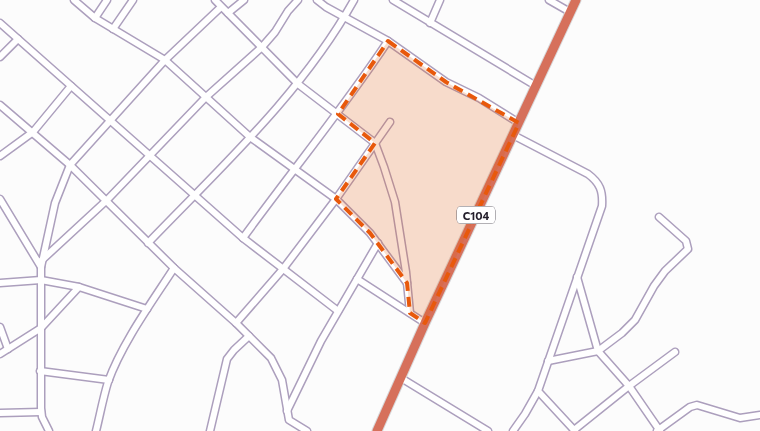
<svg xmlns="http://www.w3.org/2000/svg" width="760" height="431" font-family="Commissioner,sans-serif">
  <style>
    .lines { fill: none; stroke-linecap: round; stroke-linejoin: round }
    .minor-casing { stroke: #ac9fbd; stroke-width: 9 }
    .highway-casing { stroke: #d8d7d9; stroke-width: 11 }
    .minor { stroke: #fff; stroke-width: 6 }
    .highway { stroke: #d6705b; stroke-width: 9 }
    .marked { fill: #e8590c; fill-opacity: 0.2; stroke: #e8590c; stroke-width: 4; stroke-dasharray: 10 6; stroke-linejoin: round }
    .labels { text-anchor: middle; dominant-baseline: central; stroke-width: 4; stroke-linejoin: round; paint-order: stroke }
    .shield { fill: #fff; stroke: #66626b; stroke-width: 1 }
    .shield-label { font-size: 11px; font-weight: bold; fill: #241f2b }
  </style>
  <rect width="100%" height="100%" fill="#fcfcfc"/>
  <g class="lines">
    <g class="minor-casing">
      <g id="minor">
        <polyline points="74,0 95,18 165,60 250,137 336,199 370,233 407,283"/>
        <polyline points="215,0 298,84 375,143 384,167 395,202 406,272 410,313"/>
        <polyline points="317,0 326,7 388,41 446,82 479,98 519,123"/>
        <polyline points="393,0 536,86"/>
        <polyline points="549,0 570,12"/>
        <polyline points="228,13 244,0"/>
        <polyline points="95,18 107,0"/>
        <polyline points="0,23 243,238 338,311"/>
        <polyline points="430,23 440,0"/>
        <polyline points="113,29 133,0"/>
        <polyline points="0,57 18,39"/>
        <polyline points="0,105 70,165 174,268 236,323 271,358 282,380 289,420 307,431"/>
        <path d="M513 135 588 174C600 183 603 191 602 206L538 391 575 431"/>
        <polyline points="0,156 33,132 71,86"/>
        <polyline points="0,199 41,267"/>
        <path d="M243 238C291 172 343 109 388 41"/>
        <path d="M148 243C222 166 302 93 354 0"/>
        <polyline points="42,260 107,200 206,97 262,47 275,32 288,11 298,0"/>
        <polyline points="577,277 598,351 629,386 660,431"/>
        <polyline points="357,279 425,323"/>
        <polyline points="0,283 41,280 79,287"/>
        <polyline points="236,323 283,269 336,199 390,122"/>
        <polyline points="0,327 8,349"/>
        <polyline points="0,354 41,328 79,287 147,309"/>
        <polyline points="548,361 598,351 622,333 635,320 654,286 665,271 688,249 686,241 659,217"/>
        <polyline points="40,371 109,380"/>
        <polyline points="401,378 488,431"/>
        <polyline points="287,411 321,341 378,243"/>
        <polyline points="0,413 41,412"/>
        <polyline points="574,430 629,386 675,352"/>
        <polyline points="49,431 42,417 41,408 41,267 55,203 70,165 165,60 221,7"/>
        <path d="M96 431C100 415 103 398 108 382 122 343 152 302 174 268"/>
        <polyline points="210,431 227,359 234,350 249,336"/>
        <polyline points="513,431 525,414 538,391"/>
        <polyline points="657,431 690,407 697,405 740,418 760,415"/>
      </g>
    </g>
    <g class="highway-casing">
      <polyline id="highway" points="377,431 425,323 576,0"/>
    </g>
    <use href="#minor" class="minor"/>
    <use href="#highway" class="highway"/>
  </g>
  <path class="marked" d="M388 41 446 82 519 123 425 323 410 313 407 283 370 233 336 199 375 143 338 114Z"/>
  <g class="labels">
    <rect class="shield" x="457" y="206.5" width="38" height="17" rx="4"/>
    <g class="shield-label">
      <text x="476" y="215">C104</text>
    </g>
  </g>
</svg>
